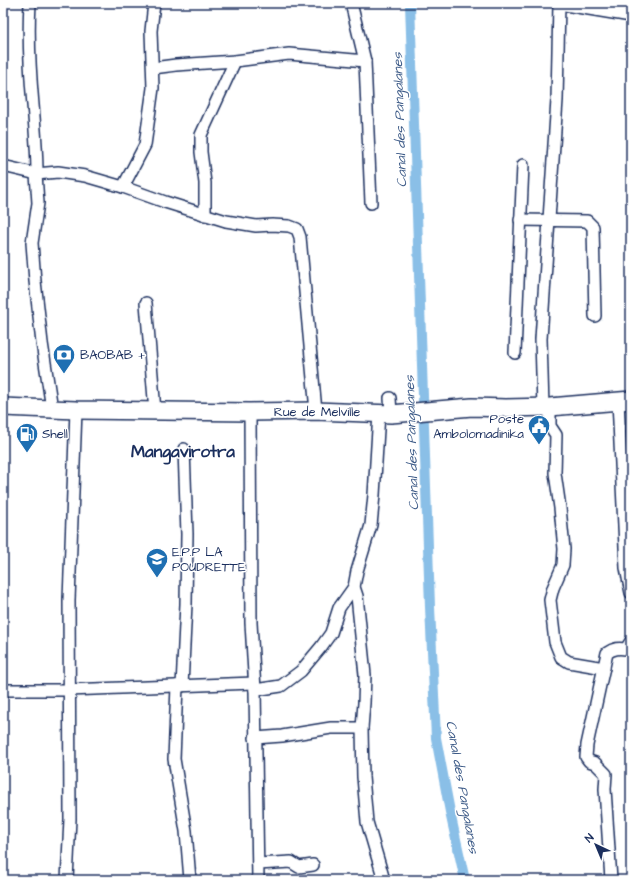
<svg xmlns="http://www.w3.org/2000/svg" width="634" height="883" font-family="'Architects Daughter',sans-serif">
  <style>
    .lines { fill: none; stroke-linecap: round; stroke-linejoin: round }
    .canal { stroke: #8abfe7; stroke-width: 10 }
    .minor-casing { stroke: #1b2f5e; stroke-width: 14 }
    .primary-casing { stroke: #1b2f5e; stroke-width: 20 }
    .minor { stroke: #fff; stroke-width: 11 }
    .primary { stroke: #fff; stroke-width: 17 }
    .labels { text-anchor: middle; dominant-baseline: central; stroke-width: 3; stroke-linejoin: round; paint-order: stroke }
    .poi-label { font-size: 13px; fill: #1b2f5e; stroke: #fff; text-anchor: start }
    .street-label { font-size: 13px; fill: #1b2f5e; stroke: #fff }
    .water-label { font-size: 14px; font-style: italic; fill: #3c5a87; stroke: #fff }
    .district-label { font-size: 17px; font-weight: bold; fill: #1b2f5e; stroke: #fff }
  </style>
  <rect width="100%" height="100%" fill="#fff"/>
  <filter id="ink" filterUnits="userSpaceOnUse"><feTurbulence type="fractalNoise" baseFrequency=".025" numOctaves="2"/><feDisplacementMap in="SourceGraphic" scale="8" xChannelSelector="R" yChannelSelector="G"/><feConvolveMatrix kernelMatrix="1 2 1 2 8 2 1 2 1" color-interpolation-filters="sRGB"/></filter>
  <g filter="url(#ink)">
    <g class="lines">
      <polyline class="canal" points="410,3 430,607 436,738 451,817 465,880"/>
      <g class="minor-casing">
        <g id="minor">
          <path d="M30 3C28 37 30 72 33 105 35 128 37 151 37 174H36L38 203 32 243 35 281 42 343 52 409"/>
          <polyline points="351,3 365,61 371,203"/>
          <polyline points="559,4 631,16"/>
          <polyline points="153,68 176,65 235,61 289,54 365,61"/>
          <polyline points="3,166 37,174"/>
          <polyline points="36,174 58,172 85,176 123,187 165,202 226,221 256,226 272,225 289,226 297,229 300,237 316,411"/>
          <polyline points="123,187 145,145 153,88 151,31 154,3"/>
          <polyline points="205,215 205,183 201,152 201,135 235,61"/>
          <polyline points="520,220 587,221 593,227 595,316"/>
          <polyline points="146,303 155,411"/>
          <polyline points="515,353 523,165"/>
          <polyline points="390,398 391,414"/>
          <polyline points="618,401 626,568 631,593"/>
          <polyline points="543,407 541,339 557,100 559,3"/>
          <polyline points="550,407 550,426 556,435 555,473 560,508 564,549 563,565 553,588 550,600 555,642 561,657 569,662 604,668"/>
          <polyline points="250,412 251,623 255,690 258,880"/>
          <polyline points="379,413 374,495 371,525 357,571 354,587 357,596 365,675 364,703 362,728 363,777 367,822 384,880"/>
          <polyline points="177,686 174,759 186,831 190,880"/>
          <polyline points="182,686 186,604 187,534 184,449"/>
          <polyline points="3,690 68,690 254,683"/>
          <polyline points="255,690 281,686 301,671 321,647 331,633 339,608 354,587"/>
          <polyline points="255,738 282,736 331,728 362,728"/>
          <polyline points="258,864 291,862 299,867 313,865"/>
          <polyline points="67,880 70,819 69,600 76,410"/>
          <path d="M611 880 605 789 606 774 595 763 589 761 586 757 587 745 607 653C614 648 619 648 626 649L631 641"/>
        </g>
      </g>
      <g class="primary-casing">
        <polyline id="primary" points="3,407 76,410 250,412 316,411 391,414 472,407 506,408 550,407 631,400"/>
      </g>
      <use href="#minor" class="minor"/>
      <use href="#primary" class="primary"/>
    </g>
  </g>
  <defs>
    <g id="bank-pin" transform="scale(1.15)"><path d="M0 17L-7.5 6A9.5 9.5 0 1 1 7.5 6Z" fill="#1f6fb2" stroke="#fff"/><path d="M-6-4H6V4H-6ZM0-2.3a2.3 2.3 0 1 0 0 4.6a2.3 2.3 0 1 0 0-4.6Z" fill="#fff"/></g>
    <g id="civic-pin" transform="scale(1.15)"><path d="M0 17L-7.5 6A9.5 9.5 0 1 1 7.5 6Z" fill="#1f6fb2" stroke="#fff"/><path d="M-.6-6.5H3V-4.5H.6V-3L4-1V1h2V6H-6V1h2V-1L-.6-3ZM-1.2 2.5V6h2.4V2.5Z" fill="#fff"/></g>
    <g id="fuel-pin" transform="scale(1.15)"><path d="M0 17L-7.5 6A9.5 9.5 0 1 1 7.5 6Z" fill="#1f6fb2" stroke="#fff"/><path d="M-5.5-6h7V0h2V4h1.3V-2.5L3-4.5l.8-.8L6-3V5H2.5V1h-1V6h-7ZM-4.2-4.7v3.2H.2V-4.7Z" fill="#fff"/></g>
    <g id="school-pin" transform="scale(1.15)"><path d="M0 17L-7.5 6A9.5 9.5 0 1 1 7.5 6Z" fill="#1f6fb2" stroke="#fff"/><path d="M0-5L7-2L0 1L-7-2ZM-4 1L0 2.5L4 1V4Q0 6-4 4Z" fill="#fff"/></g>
  </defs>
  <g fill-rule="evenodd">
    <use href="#bank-pin" x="64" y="355"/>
    <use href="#civic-pin" x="539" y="426"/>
    <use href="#fuel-pin" x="27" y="434"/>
    <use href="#school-pin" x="157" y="559"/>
  </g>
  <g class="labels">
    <g class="poi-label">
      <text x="80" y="355">BAOBAB +</text>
      <text x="524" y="419" text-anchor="end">Poste<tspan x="524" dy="15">Ambolomadinika</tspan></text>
      <text x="42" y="434">Shell</text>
      <text x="172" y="552">E.P.P LA<tspan x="172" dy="15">POUDRETTE</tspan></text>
    </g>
    <g class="street-label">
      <text x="317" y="412">Rue de Melville</text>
    </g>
    <g class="water-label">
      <text transform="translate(400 120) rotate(-92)">Canal des Pangalanes</text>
      <text transform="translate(412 443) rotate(-92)">Canal des Pangalanes</text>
      <text transform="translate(462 787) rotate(80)">Canal des Pangalanes</text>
    </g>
    <g class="district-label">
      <text x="183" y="452">Mangavirotra</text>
    </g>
  </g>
  <rect width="634" height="883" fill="none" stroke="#fff" stroke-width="16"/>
  <rect x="8" y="8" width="618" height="867" fill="none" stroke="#1b2f5e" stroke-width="1.5" filter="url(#ink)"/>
  <g transform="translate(596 845) rotate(316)" stroke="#ffffff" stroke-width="3" paint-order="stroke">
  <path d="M0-3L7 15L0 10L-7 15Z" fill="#1b2f5e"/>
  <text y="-6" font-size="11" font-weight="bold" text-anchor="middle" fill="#1b2f5e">N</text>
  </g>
</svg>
